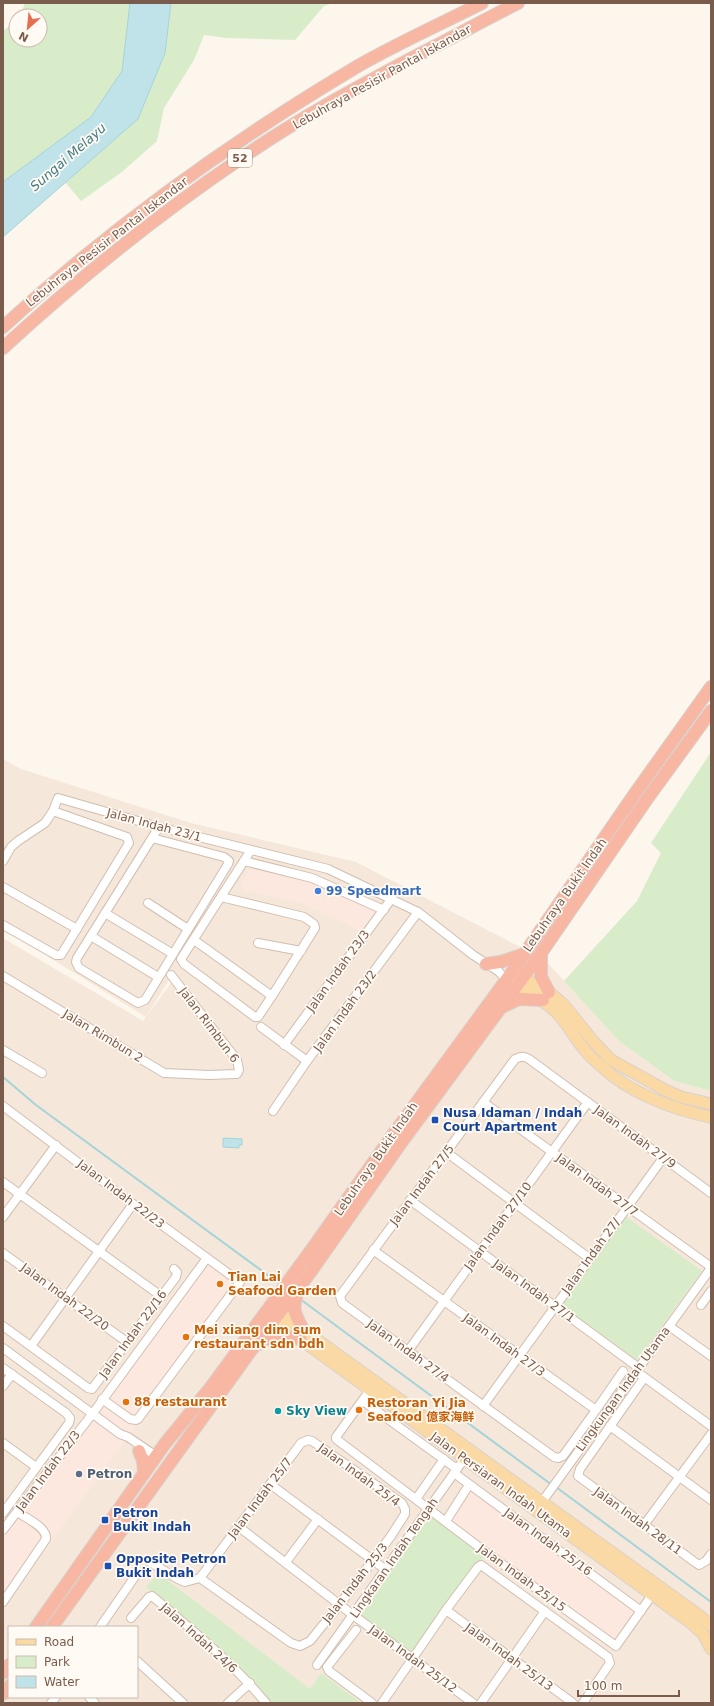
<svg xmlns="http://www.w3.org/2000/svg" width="714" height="1706" font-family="'DejaVu Sans','Noto Sans SC',sans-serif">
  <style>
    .residential { fill: #f5e8da; fill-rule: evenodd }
    .commercial { fill: #fde8e0 }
    .green { fill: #d8ecc9 }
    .water { fill: #bfe3e8; stroke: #a5d3da }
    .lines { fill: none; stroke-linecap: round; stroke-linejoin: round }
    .stream { stroke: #a5d3da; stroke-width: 2 }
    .minor-casing { stroke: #d1beb0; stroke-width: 10 }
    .major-casing { stroke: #dad1cd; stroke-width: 13 }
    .highway-casing { stroke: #dad1cd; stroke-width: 14 }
    .minor { stroke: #fff; stroke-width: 8 }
    .major { stroke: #fbd9a5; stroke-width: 11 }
    .highway { stroke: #f7b7a3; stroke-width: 12 }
    .shop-dot { fill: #3f7fe0; stroke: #fffaf3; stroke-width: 1.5 }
    .transit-dot { fill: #1a4fb4; stroke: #fffaf3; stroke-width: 1.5 }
    .food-dot { fill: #e8710a; stroke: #fffaf3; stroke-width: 1.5 }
    .culture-dot { fill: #0f9aa8; stroke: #fffaf3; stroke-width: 1.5 }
    .service-dot { fill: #5c6f8a; stroke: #fffaf3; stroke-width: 1.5 }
    .labels { text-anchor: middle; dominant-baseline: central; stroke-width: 3.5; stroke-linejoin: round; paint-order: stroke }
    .shield { fill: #fffaf3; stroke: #a28b7f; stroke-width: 1 }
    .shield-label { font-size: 11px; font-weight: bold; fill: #7a5c4d }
    .street-label { font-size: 12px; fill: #7a5c4d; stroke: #fffaf3 }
    .shop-label { font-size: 12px; font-weight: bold; fill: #366cbe; stroke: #fffaf3; text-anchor: start }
    .transit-label { font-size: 12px; font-weight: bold; fill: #164399; stroke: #fffaf3; text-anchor: start }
    .food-label { font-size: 12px; font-weight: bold; fill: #c56008; stroke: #fffaf3; text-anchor: start }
    .culture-label { font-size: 12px; font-weight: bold; fill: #0d838f; stroke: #fffaf3; text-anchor: start }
    .service-label { font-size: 12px; font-weight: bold; fill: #4e5e75; stroke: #fffaf3; text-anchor: start }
    .water-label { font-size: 13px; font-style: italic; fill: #437c86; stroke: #fffaf3 }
  </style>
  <rect width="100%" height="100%" fill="#fdf6ec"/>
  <path class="residential" d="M3 759 21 769 191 823 356 862 545 960 619 1041 674 1081 711 1091V1703H3V938L143 1021 177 975 174 972 146 1017 3 929ZM9 1627H137V1697H9Z"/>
  <g class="commercial">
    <polygon points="251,865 311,880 380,911 364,932 302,903 244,890 241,886"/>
    <polygon points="207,1261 240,1284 3,1607 3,1535"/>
    <polygon points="470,1489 638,1612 616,1643 449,1521"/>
  </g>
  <g class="green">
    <polygon points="25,3 130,3 122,71 91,117 3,182 3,31 16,21 16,40 40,40 40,16 20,16"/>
    <polygon points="171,3 333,3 324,6 295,40 226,38 204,35 194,60 164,108 157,141 122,172 81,201 65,182 138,119 165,53"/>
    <polygon points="711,752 711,1091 674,1081 619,1041 564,981 637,901 661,853 651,843"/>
    <polygon points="625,1216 702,1271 637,1360 561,1305"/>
    <polygon points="429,1509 487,1553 412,1658 353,1615"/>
    <polygon points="158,1573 310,1689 321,1673 361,1703 271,1703 252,1680 146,1587"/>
  </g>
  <g class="water">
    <polygon points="130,3 171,3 165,53 138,119 3,237 3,182 91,117 122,71"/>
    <polygon points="223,1138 242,1139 242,1145 239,1145 239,1148 223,1147"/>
  </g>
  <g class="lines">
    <g class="stream">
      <polyline points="3,1077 36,1105 280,1284"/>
      <polyline points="300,1299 552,1485"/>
      <polyline points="556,1487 711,1602"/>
    </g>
    <g class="minor-casing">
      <g id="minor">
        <polyline points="152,838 224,857 229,861 228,864 145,1000 138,1003 79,968 76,962 77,958 152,838 159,827"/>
        <polyline points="251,850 181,959 184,964 255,1017 258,1017 272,996"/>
        <polyline points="3,861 11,847 18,841 45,823 53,811 58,798 159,827 328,869 418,912 473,955 498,971 506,979"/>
        <polyline points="244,861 312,878 384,910"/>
        <polyline points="3,887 77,929"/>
        <polyline points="148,903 188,929"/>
        <polyline points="105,913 173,954"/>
        <polyline points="3,925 56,955 61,955 129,843 127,837 124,836 53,811"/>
        <polyline points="91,936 158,977"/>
        <polyline points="194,940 272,996 315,928 314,924 304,917 221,897"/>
        <polyline points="258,943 301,951"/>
        <polyline points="3,976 164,1073 209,1075 237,1074 239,1070 237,1060 171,975"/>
        <polyline points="261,1027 307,1061"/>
        <polyline points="284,1045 392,898"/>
        <polyline points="3,1050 42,1073"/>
        <polyline points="483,1102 711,1267"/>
        <polyline points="3,1106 133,1204 240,1282 138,1419 136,1420 130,1419 102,1399"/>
        <polyline points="273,1111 307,1061 418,912"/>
        <polyline points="446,1152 589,1258"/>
        <polyline points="3,1182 161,1296"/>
        <polyline points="410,1200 639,1368"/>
        <polyline points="3,1217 56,1145"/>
        <polyline points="373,1250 596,1410 623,1371"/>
        <polyline points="3,1253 127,1342"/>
        <polyline points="701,1305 711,1291"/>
        <polyline points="3,1326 88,1388 92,1389 176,1277 177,1272 174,1269"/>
        <polyline points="669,1326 711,1356"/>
        <polyline points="31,1346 133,1204"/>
        <polyline points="3,1348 120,1434 128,1437 156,1456"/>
        <polyline points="408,1351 588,1102"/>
        <polyline points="3,1368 66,1413 70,1418 69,1423 3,1513"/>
        <polyline points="640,1374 711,1426"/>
        <polyline points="644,1378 580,1469 578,1476 696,1563 699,1565 706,1561 711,1554"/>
        <polyline points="3,1386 12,1374"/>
        <polyline points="370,1390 336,1437 336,1439 487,1553 616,1646 652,1595"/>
        <polyline points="363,1401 457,1469"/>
        <polyline points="483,1406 663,1158"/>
        <path d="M596 1410 563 1456 558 1458 554 1457 342 1303 340 1296 515 1059C521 1056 524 1056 529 1059L711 1193"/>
        <polyline points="610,1426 711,1500"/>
        <polygon points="308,1440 312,1441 402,1503 405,1509 405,1514 391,1536 340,1604 310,1641 300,1646 291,1643 200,1578 301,1443"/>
        <polyline points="3,1443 36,1467"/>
        <polyline points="454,1473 641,1611"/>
        <polyline points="270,1484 386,1570"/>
        <polyline points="416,1499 444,1459"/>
        <polyline points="539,1506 711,1268"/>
        <polyline points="446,1521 469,1485"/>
        <polyline points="644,1525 711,1434"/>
        <polyline points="239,1527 353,1615 473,1703"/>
        <polyline points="3,1530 93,1413 207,1258"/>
        <polyline points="150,1562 178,1579 185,1582 200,1578"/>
        <polyline points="286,1562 318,1519"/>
        <path d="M3 1602 46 1539C47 1527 26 1518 17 1512"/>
        <polyline points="446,1610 573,1703"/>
        <path d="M131 1618 149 1597 152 1596C192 1630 233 1663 266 1703"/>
        <polyline points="100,1627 136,1575"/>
        <polyline points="356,1630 327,1667 329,1671 372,1703"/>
        <polyline points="137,1661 183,1703"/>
        <polyline points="317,1665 467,1455"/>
        <polyline points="89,1697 95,1703"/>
        <polyline points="51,1703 56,1697"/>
        <polyline points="228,1703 250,1683"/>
        <polyline points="382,1703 446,1610 478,1567 481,1565 608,1657 610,1663 583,1703"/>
        <polyline points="481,1703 545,1611"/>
      </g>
    </g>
    <g class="major-casing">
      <g id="major">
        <polyline points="515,974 549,992 564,1005 593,1041 611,1060 665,1090 681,1097 711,1104"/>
        <path d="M510 982C526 991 543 999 556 1012 567 1023 574 1037 584 1049 588 1055 595 1061 601 1066 628 1092 674 1110 711 1117"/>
        <polyline points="273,1308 700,1616 711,1626"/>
        <polyline points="267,1315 691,1623 703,1634 711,1649"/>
      </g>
    </g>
    <g class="highway-casing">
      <g id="highway">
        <path d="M3 327C111 228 232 141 358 66 398 43 441 24 482 3"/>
        <path d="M3 348C77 280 156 216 240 159 296 120 356 88 416 56 450 39 484 20 518 3"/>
        <polyline points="541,953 541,977 549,992"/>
        <polyline points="486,964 500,962 525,954"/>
        <polyline points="502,1007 519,999 543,1000"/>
        <path d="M297 1294C292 1312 295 1313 303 1330"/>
        <path d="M259 1344C274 1333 285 1334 301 1340"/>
        <polyline points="139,1451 143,1461 144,1473"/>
        <polyline points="36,1627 164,1445 211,1387 312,1249 392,1136 512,972 636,792 711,687"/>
        <polyline points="52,1627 252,1349 312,1270 401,1143 541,953 647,799 711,711"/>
        <polyline points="3,1673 9,1665"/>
        <polyline points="3,1694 9,1686"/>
      </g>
    </g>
    <use href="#minor" class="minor"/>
    <use href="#major" class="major"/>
    <use href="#highway" class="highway"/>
  </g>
  <circle class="shop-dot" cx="318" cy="891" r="4"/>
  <g class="transit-dot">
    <rect x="431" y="1116" width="8" height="8" rx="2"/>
    <rect x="101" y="1516" width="8" height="8" rx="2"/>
    <rect x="104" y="1562" width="8" height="8" rx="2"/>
  </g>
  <g class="food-dot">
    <circle cx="220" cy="1284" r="4"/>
    <circle cx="186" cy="1337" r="4"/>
    <circle cx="126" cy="1402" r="4"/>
    <circle cx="359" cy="1410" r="4"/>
  </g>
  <circle class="culture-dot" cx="278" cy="1411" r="4"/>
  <circle class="service-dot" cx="79" cy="1474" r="4"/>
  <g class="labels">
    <rect class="shield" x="228" y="149" width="24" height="18" rx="3"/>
    <g class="shield-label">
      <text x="240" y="158">52</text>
    </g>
    <g class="street-label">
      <text transform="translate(382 77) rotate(-29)">Lebuhraya Pesisir Pantai Iskandar</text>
      <text transform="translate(107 242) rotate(-38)">Lebuhraya Pesisir Pantai Iskandar</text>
      <text transform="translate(154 825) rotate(15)">Jalan Indah 23/1</text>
      <text transform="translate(565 895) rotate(-55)">Lebuhraya Bukit Indah</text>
      <text transform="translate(338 971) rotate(-54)">Jalan Indah 23/3</text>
      <text transform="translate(345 1011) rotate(-54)">Jalan Indah 23/2</text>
      <text transform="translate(209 1025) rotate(53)">Jalan Rimbun 6</text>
      <text transform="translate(103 1036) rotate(31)">Jalan Rimbun 2</text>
      <text transform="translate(635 1137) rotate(36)">Jalan Indah 27/9</text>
      <text transform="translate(376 1159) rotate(-55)">Lebuhraya Bukit Indah</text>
      <text transform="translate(422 1185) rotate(-53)">Jalan Indah 27/5</text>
      <text transform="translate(597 1185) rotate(36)">Jalan Indah 27/7</text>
      <text transform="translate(121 1194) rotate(37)">Jalan Indah 22/23</text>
      <text transform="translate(498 1226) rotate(-54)">Jalan Indah 27/10</text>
      <text transform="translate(591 1256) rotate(-54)">Jalan Indah 27/</text>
      <text transform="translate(534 1291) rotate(36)">Jalan Indah 27/1</text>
      <text transform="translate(65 1297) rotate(36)">Jalan Indah 22/20</text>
      <text transform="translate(133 1334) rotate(-54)">Jalan Indah 22/16</text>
      <text transform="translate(504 1345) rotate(36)">Jalan Indah 27/3</text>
      <text transform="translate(408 1351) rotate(36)">Jalan Indah 27/4</text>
      <text transform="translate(623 1389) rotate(-54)">Lingkungan Indah Utama</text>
      <text transform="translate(48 1471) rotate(-53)">Jalan Indah 22/3</text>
      <text transform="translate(359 1475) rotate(36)">Jalan Indah 25/4</text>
      <text transform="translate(501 1485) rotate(36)">Jalan Persiaran Indah Utama</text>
      <text transform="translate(260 1498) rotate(-53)">Jalan Indah 25/7</text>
      <text transform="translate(638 1521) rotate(36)">Jalan Indah 28/11</text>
      <text transform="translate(548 1542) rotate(36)">Jalan Indah 25/16</text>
      <text transform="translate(394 1558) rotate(-55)">Lingkaran Indah Tengah</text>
      <text transform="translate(522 1578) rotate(36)">Jalan Indah 25/15</text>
      <text transform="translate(355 1583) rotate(-52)">Jalan Indah 25/3</text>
      <text transform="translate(199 1638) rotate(42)">Jalan Indah 24/6</text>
      <text transform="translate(509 1657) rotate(36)">Jalan Indah 25/13</text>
      <text transform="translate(413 1659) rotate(36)">Jalan Indah 25/12</text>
    </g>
    <g class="shop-label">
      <text x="326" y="891">99 Speedmart</text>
    </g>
    <g class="transit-label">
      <text x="443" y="1113">Nusa Idaman / Indah<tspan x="443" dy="14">Court Apartment</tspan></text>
      <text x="113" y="1513">Petron<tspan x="113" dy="14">Bukit Indah</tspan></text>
      <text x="116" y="1559">Opposite Petron<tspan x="116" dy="14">Bukit Indah</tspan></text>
    </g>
    <g class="food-label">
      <text x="228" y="1277">Tian Lai<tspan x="228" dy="14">Seafood Garden</tspan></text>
      <text x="194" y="1330">Mei xiang dim sum<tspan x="194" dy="14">restaurant sdn bdh</tspan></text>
      <text x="134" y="1402">88 restaurant</text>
      <text x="367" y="1403">Restoran Yi Jia<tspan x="367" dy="14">Seafood 億家海鲜</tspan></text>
    </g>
    <g class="culture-label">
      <text x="286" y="1411">Sky View</text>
    </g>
    <g class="service-label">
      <text x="87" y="1474">Petron</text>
    </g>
    <g class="water-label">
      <text transform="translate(68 157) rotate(-41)">Sungai Melayu</text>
    </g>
  </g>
  <rect width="714" height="1706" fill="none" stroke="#7a5c4d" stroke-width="8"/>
  <rect x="8" y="1626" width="130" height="72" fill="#fffaf3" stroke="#cabbb1"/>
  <rect x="16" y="1639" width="20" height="6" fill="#fbd9a5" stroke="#cabbb1"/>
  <text x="44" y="1646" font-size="12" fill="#7a5c4d">Road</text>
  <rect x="16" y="1656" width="20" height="12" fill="#d8ecc9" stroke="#cabbb1"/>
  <text x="44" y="1666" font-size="12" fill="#7a5c4d">Park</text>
  <rect x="16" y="1676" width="20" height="12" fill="#bfe3e8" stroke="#cabbb1"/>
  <text x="44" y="1686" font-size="12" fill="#7a5c4d">Water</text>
  <g transform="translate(28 28) rotate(207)"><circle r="19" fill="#fffaf3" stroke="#cabbb1"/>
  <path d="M0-3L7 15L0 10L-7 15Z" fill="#e76f51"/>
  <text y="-6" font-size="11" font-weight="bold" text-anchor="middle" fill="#7a5c4d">N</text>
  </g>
  <path d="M578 1690v6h101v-6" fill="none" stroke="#7a5c4d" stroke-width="2"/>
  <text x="584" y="1690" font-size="12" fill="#7a5c4d" stroke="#fffaf3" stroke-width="3" paint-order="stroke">100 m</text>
</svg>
